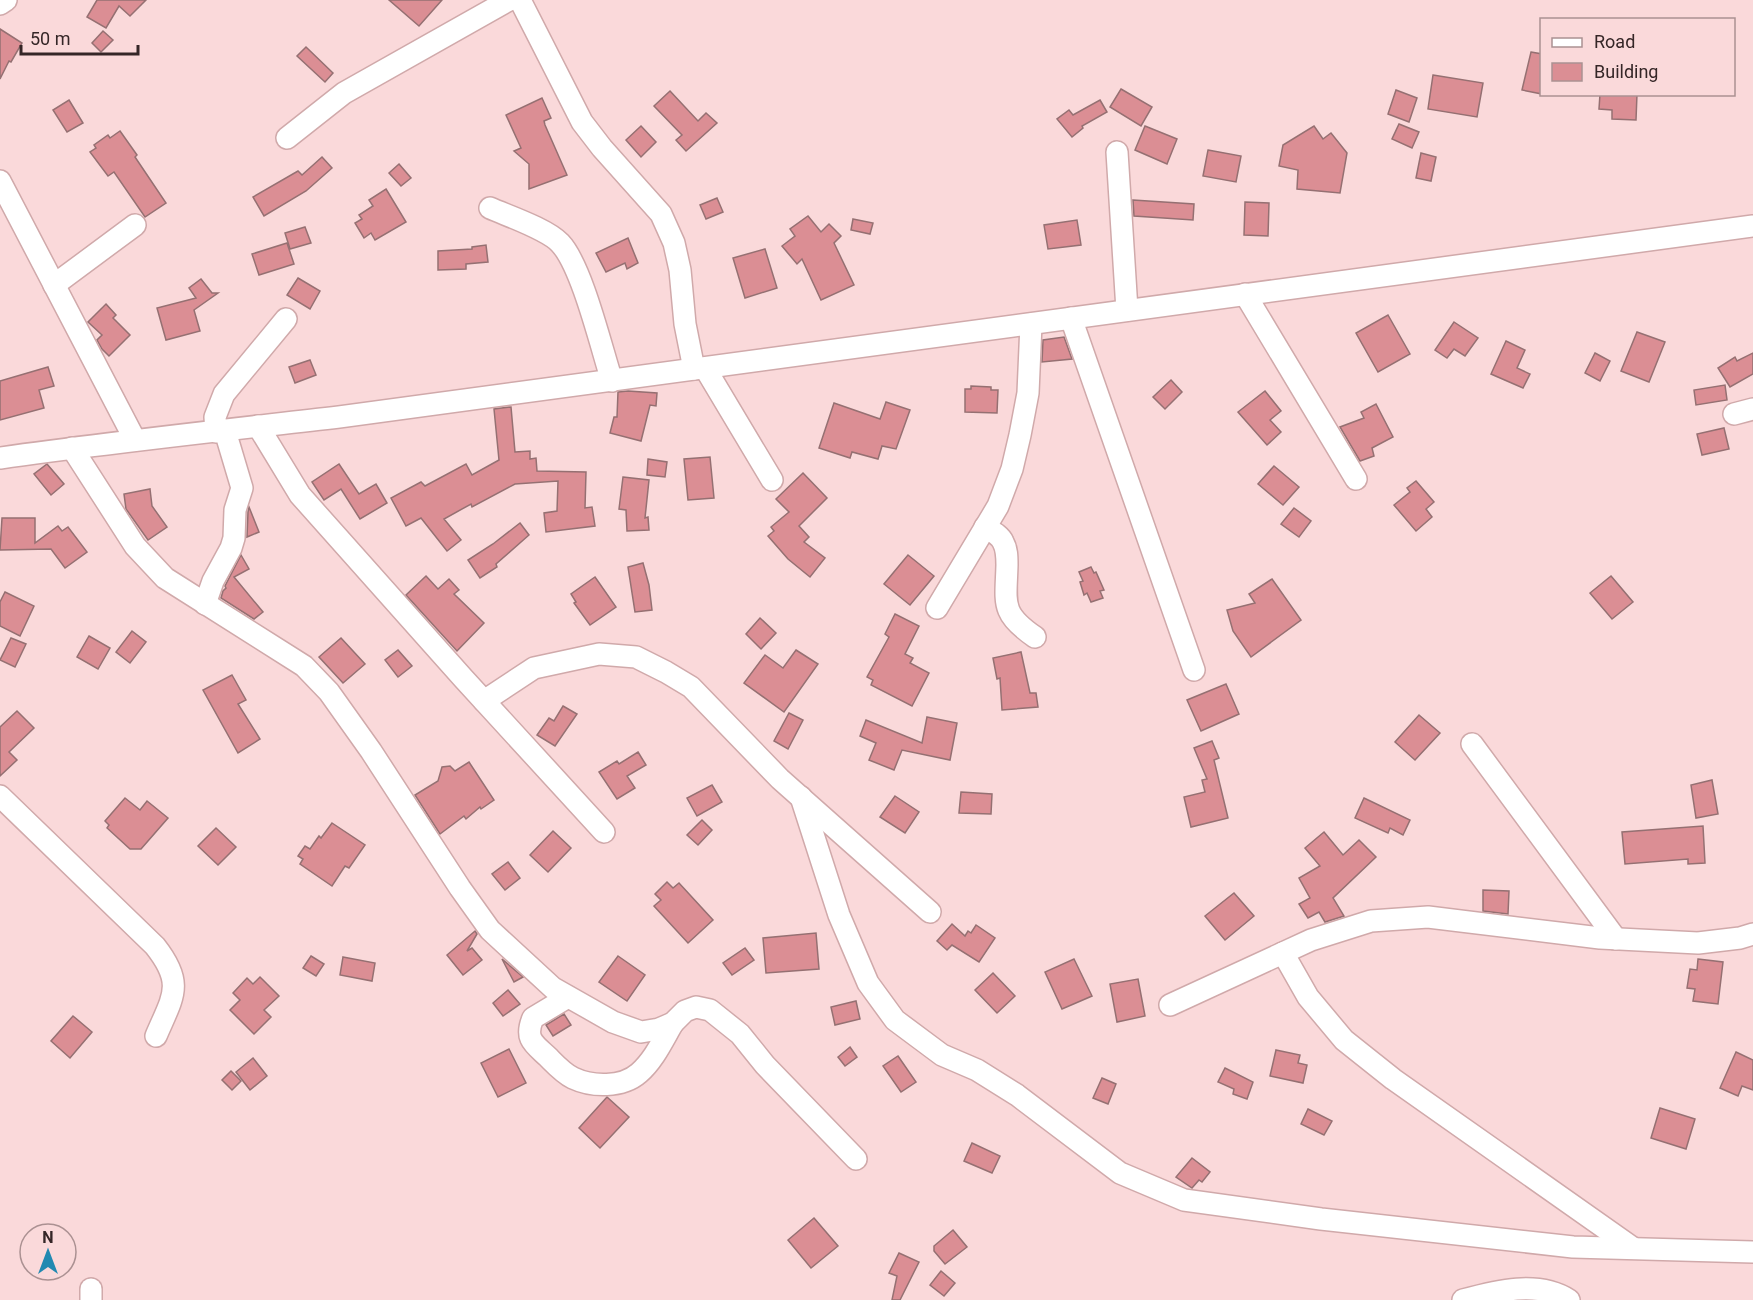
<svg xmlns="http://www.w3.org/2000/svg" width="1753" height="1300" font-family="Roboto,sans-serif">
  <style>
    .building { fill: #db8e94; stroke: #957072; stroke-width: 1.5 }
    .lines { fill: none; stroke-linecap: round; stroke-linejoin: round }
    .minor-casing { stroke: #d0a9aa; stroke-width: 24 }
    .minor { stroke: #fff; stroke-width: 21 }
  </style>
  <rect width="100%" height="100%" fill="#fad9da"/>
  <g class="building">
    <polygon points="97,0 146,0 130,16 119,6 106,28 87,17"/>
    <polygon points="389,0 442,0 419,26"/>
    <polygon points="0,29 22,43 11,62 9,61 0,79"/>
    <polygon points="103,31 113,40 101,52 92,43"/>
    <polygon points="306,47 333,73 325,82 297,56"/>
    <polygon points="1531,52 1542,54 1542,94 1522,90"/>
    <polygon points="1433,75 1483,83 1477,117 1428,109"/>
    <polygon points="1121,89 1152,107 1141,126 1110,107"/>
    <polygon points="1396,90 1417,98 1409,122 1388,114"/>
    <polygon points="670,91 698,121 706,113 717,123 686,151 676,140 682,135 654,106"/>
    <polygon points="1600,94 1637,94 1636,120 1612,119 1612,110 1599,109"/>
    <polygon points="542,98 551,118 544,121 545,125 567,175 529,189 529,164 514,151 521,148 506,115"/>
    <polygon points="69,100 83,123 67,132 53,110"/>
    <polygon points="1100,100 1107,112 1082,126 1083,128 1072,137 1057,119 1069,110 1073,115"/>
    <polygon points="1399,124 1419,132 1412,148 1392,139"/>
    <polygon points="641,126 656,142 641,157 626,140"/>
    <polygon points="1145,126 1177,139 1167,164 1135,150"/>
    <polygon points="1314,126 1323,139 1331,133 1347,153 1340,193 1297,189 1298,170 1279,166 1283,145"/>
    <polygon points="120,131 137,155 135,157 166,203 145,217 114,172 108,176 90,152 96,148 94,145 108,135 110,138"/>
    <polygon points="1208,150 1241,156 1236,182 1203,176"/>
    <polygon points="1421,153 1436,157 1431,181 1416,178"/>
    <polygon points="322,157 332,168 306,191 264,216 253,197 298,171 302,175"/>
    <polygon points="399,164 411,178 401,186 389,173"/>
    <polygon points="386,189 406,222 375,240 371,233 364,238 355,223 362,219 359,215 373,206 369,200"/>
    <polygon points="717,198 723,212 706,219 700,205"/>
    <polygon points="1133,200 1194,204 1193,220 1134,216"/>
    <polygon points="1245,202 1269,203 1268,236 1244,235"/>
    <polygon points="808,216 821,232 829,224 841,236 834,243 854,285 821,300 802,259 797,264 782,246 795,236 790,229"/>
    <polygon points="853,219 873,223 870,234 851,230"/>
    <polygon points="1077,220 1081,245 1048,249 1044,225"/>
    <polygon points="305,227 311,243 290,249 285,233"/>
    <polygon points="628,238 638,263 627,269 625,263 606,272 596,253"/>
    <polygon points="287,243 294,264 259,275 252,254"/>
    <polygon points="486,245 488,262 466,264 466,269 438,270 438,251 472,249 472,247"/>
    <polygon points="765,249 777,288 745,298 733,258"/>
    <polygon points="298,278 320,291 310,309 287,295"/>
    <polygon points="201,279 212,293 218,293 194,310 200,331 166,340 157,308 196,298 189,288"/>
    <polygon points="106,304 116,315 113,318 130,335 109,356 102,349 97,340 102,335 88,322"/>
    <polygon points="1388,315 1410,354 1378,372 1356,333"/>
    <polygon points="1454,322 1478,338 1465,356 1454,349 1447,358 1435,350"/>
    <polygon points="1637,332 1665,342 1649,382 1621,371"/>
    <polygon points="1064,337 1072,359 1042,362 1043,340"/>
    <polygon points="1506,341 1525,350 1517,368 1530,374 1523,388 1491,374"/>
    <polygon points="1595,353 1610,361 1600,381 1585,373"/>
    <polygon points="1753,353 1753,374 1730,387 1718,368 1735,357 1737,361"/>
    <polygon points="310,360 316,375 295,383 289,367"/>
    <polygon points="48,367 54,386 39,390 44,408 0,420 0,381"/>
    <polygon points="1171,380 1182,392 1165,409 1153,397"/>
    <polygon points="1725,385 1727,400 1696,405 1694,390"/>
    <polygon points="971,386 991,387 991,390 998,390 997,413 965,412 965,389 971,389"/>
    <polygon points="628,391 657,393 656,406 650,405 641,441 610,433 614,417 617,417 618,392"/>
    <polygon points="1265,391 1281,411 1270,420 1281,432 1267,445 1238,412"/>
    <polygon points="886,402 910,410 896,449 882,446 878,459 852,452 850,458 819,448 834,403 880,419"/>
    <polygon points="1376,404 1393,437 1372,448 1374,456 1360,461 1340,427 1364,418 1361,412"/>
    <polygon points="511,407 515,452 530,451 530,459 536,458 537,471 586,472 585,508 592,507 595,526 546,532 544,513 557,511 558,481 515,484 472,507 471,504 444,519 461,540 447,551 421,518 406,526 391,498 421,482 425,486 466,464 472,475 499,460 494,409"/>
    <polygon points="1724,428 1729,449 1702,455 1697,434"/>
    <polygon points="710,457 714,498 688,500 684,459"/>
    <polygon points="648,459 667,462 665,477 647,475"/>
    <polygon points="47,464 64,484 51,495 34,474"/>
    <polygon points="339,464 359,494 376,484 387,503 360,519 341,489 324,500 312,482"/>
    <polygon points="1274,466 1299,487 1283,505 1258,484"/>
    <polygon points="803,473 827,498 799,526 809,537 804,542 825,558 810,577 788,559 768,536 774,531 771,527 789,512 776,499"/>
    <polygon points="623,477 649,480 645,518 648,517 649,530 627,531 626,510 619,509"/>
    <polygon points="1416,481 1434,502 1426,509 1432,517 1416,531 1394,505 1410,492 1407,488"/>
    <polygon points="150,489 152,506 167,527 148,540 126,509 124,494"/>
    <polygon points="249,507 259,532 247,537 248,512"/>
    <polygon points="1294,508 1311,521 1299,537 1281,524"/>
    <polygon points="2,518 35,518 35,543 58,526 62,531 68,527 87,552 65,568 51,549 0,550"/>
    <polygon points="520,523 529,535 496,564 497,567 480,578 468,560 493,544"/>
    <polygon points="241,555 249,569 234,577 263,612 254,619 221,598 223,591 226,588 225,586"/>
    <polygon points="908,555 934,576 910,605 884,584"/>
    <polygon points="643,563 649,585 652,610 635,612 628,567"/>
    <polygon points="1091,567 1094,573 1096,572 1104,590 1100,591 1103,598 1091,602 1087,593 1084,595 1080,582 1083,581 1079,572"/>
    <polygon points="426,576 438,589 449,579 459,590 454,594 484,623 457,651 406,595"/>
    <polygon points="1611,576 1633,602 1612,619 1590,593"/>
    <polygon points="595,577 616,607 590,625 574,603 576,602 571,594"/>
    <polygon points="1272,579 1301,620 1251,657 1233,631 1227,610 1255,603 1249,594"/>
    <polygon points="5,592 34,606 20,636 0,626 0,602"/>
    <polygon points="895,614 919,626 905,654 913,658 910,663 929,673 912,706 871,685 873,680 867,677 889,637 885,634"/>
    <polygon points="760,618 776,633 761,649 746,634"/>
    <polygon points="132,631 146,642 130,663 116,652"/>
    <polygon points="89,636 110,648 98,669 77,657"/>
    <polygon points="11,638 26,644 15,667 0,660"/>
    <polygon points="341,638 365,664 343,683 319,657"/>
    <polygon points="398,650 412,666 398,677 385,660"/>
    <polygon points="796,650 818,664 784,712 744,683 765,655 783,668"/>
    <polygon points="1021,652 1030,693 1036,693 1038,707 1002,710 1000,678 997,679 993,658"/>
    <polygon points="232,675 246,700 238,704 260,739 238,753 203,690"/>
    <polygon points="1226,684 1239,714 1201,731 1187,700"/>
    <polygon points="563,706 577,714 555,746 537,735 549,718 554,721"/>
    <polygon points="17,711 34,728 9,752 17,760 0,776 0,727"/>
    <polygon points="789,713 803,720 788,749 774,741"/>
    <polygon points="1419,715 1440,733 1415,760 1395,742"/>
    <polygon points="927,717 957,723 950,760 902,750 894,770 869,760 876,743 860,736 866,720 922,743"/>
    <polygon points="1212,741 1219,758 1214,760 1228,818 1191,827 1184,797 1205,792 1202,780 1207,779 1194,748"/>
    <polygon points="638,752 646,765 627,776 635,788 617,799 599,772 617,761 619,764"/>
    <polygon points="469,762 494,800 481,809 480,807 466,819 464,816 440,834 415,795 438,781 442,767 450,766 455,771"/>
    <polygon points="1712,780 1718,814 1696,818 1691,785"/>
    <polygon points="712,785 722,802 697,816 687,798"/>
    <polygon points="961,792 992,794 991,814 959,813"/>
    <polygon points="895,796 919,812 905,833 880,817"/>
    <polygon points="125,798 140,810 147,801 168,818 141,849 130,849 107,828 109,825 105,821"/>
    <polygon points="1364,798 1410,820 1403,835 1390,828 1388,833 1355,818"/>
    <polygon points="702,820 712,830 698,845 687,835"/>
    <polygon points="332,823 365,845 349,868 345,866 332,886 300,864 303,859 298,856 305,846 310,849 319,836 321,838"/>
    <polygon points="1703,826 1705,863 1688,864 1688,859 1625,864 1622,832"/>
    <polygon points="216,828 236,847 218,865 198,846"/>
    <polygon points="553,831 571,848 548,872 530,855"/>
    <polygon points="1324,832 1343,855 1359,840 1376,857 1333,898 1344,916 1325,922 1319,912 1308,918 1299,904 1310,898 1299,878 1320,866 1305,848"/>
    <polygon points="508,862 520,878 505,890 492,874"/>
    <polygon points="667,882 673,888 679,883 713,920 688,943 654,906 661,900 655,894"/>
    <polygon points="1483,890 1509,891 1508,914 1483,911"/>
    <polygon points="1234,893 1254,916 1225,940 1205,916"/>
    <polygon points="952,924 965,936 968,931 971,933 976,925 995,938 979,962 952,945 947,950 937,941"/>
    <polygon points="475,931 477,934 467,951 472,948 482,960 463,975 447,955"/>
    <polygon points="816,933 819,969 766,973 763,938"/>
    <polygon points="745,948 754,960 732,975 723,963"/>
    <polygon points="311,956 324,964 316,976 303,968"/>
    <polygon points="618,956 645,975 627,1001 599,982"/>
    <polygon points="343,957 375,963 372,981 340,975"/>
    <polygon points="502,959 523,977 514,982"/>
    <polygon points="1074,959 1092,996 1062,1009 1045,972"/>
    <polygon points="1698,959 1723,962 1718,1004 1693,1001 1695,989 1687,988 1690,969 1697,970"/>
    <polygon points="993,973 1015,996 997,1013 975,990"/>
    <polygon points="260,977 279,996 264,1010 271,1017 254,1034 230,1010 240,1000 233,993 247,978 253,984"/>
    <polygon points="1138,979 1145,1016 1117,1022 1110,984"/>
    <polygon points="508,990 520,1004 503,1016 493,1003"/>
    <polygon points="856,1001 860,1019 835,1025 831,1007"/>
    <polygon points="564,1014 571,1025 553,1036 546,1025"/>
    <polygon points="73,1016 92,1032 70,1058 51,1041"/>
    <polygon points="850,1047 857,1057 845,1066 838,1057"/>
    <polygon points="509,1049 526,1083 498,1097 481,1063"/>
    <polygon points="1276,1050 1300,1055 1298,1063 1307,1065 1303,1083 1270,1076"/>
    <polygon points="1736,1052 1753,1060 1753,1090 1742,1086 1738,1096 1720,1088"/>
    <polygon points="898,1056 916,1082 901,1092 883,1066"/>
    <polygon points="253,1058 267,1076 250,1090 236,1072"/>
    <polygon points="1225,1068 1253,1082 1247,1099 1233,1094 1234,1089 1218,1082"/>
    <polygon points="231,1071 241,1081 232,1090 222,1080"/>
    <polygon points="1102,1078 1116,1084 1108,1104 1093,1098"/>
    <polygon points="607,1097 629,1117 600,1148 579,1128"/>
    <polygon points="1660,1108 1695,1119 1686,1149 1651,1138"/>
    <polygon points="1308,1109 1332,1121 1324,1135 1301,1124"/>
    <polygon points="972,1143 1000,1156 992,1173 964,1161"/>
    <polygon points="1192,1158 1210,1172 1202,1182 1199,1180 1192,1188 1176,1177"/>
    <polygon points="814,1218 838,1246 811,1268 788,1240"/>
    <polygon points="953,1230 967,1247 945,1264 934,1251 934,1246"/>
    <polygon points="899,1253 919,1262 900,1300 892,1300 897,1276 889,1273"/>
    <polygon points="941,1271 955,1283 944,1296 930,1285"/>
  </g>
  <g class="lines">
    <g class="minor-casing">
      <g id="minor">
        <polyline points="520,0 582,122 602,148 661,214 674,243 680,270 685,324 694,369"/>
        <polyline points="0,4 6,0"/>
        <polyline points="287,138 344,93 509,0"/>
        <polyline points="1117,152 1127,310"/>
        <polyline points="0,181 135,440"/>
        <path d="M490 208C508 216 547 229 560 243 582 266 601 347 612 381"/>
        <polyline points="54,285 135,225"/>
        <polyline points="1245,294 1356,479"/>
        <polyline points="1071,318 1194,670"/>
        <polyline points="705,368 772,480"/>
        <polyline points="1734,414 1753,409"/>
        <polyline points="258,426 300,495 463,678 604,832"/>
        <polyline points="216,432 215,417 224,394 286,319"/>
        <polyline points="72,448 135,546 165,578 304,666 329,692 371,751 460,888 490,930 553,988 613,1022 641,1032 659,1029 673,1023 685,1011 696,1007 710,1010 740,1034 765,1065 856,1159"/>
        <path d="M0 458C113 442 226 430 339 417L1753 226"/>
        <path d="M985 527C991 531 1000 535 1003 542 1007 549 1007 557 1007 565 1006 603 1000 613 1035 637"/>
        <polyline points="205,604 213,581 231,548 234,538 235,510 242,488 225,431"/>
        <polyline points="937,608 998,506 1012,469 1020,435 1028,393 1031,324"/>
        <polyline points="484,701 534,668 599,654 636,657 666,672 691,687 780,779 930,912"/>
        <polyline points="1472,744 1616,939"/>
        <path d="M0 796 155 946C185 984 173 996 156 1036"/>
        <polyline points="801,797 839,915 868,983 895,1020 942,1055 977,1070 1017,1095 1120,1173 1184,1200 1321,1219 1573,1247 1753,1252"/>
        <polyline points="1283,953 1308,997 1344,1040 1393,1079 1633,1248"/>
        <path d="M568 997 533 1018C524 1039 534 1044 548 1057 555 1064 563 1073 573 1078 592 1087 622 1088 639 1073 654 1060 663 1040 673 1023"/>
        <polyline points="1170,1005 1311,940 1371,921 1428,917 1600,938 1698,943 1740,938 1753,934"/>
        <polyline points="91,1300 91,1289"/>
        <path d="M1463 1300C1496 1291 1538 1280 1569 1300"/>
      </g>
    </g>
    <use href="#minor" class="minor"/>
  </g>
  <rect x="1540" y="18" width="195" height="78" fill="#fad9da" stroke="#ab9192" stroke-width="1.5"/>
  <rect x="1552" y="38" width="30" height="9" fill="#ffffff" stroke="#ab9192" stroke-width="1.5"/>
  <text x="1594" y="48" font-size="18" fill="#352627">Road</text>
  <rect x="1552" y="63" width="30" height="18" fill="#db8e94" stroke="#ab9192" stroke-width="1.5"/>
  <text x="1594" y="78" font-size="18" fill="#352627">Building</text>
  <g transform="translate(48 1252)"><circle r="28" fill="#fad9da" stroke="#ab9192" stroke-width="1.5"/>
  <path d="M0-4.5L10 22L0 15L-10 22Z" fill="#2189b1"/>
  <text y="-9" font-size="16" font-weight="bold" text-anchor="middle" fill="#352627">N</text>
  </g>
  <path d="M21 45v9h117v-9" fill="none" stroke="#352627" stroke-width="3"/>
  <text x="30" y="45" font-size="18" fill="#352627" stroke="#fad9da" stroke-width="4.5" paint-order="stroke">50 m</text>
</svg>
